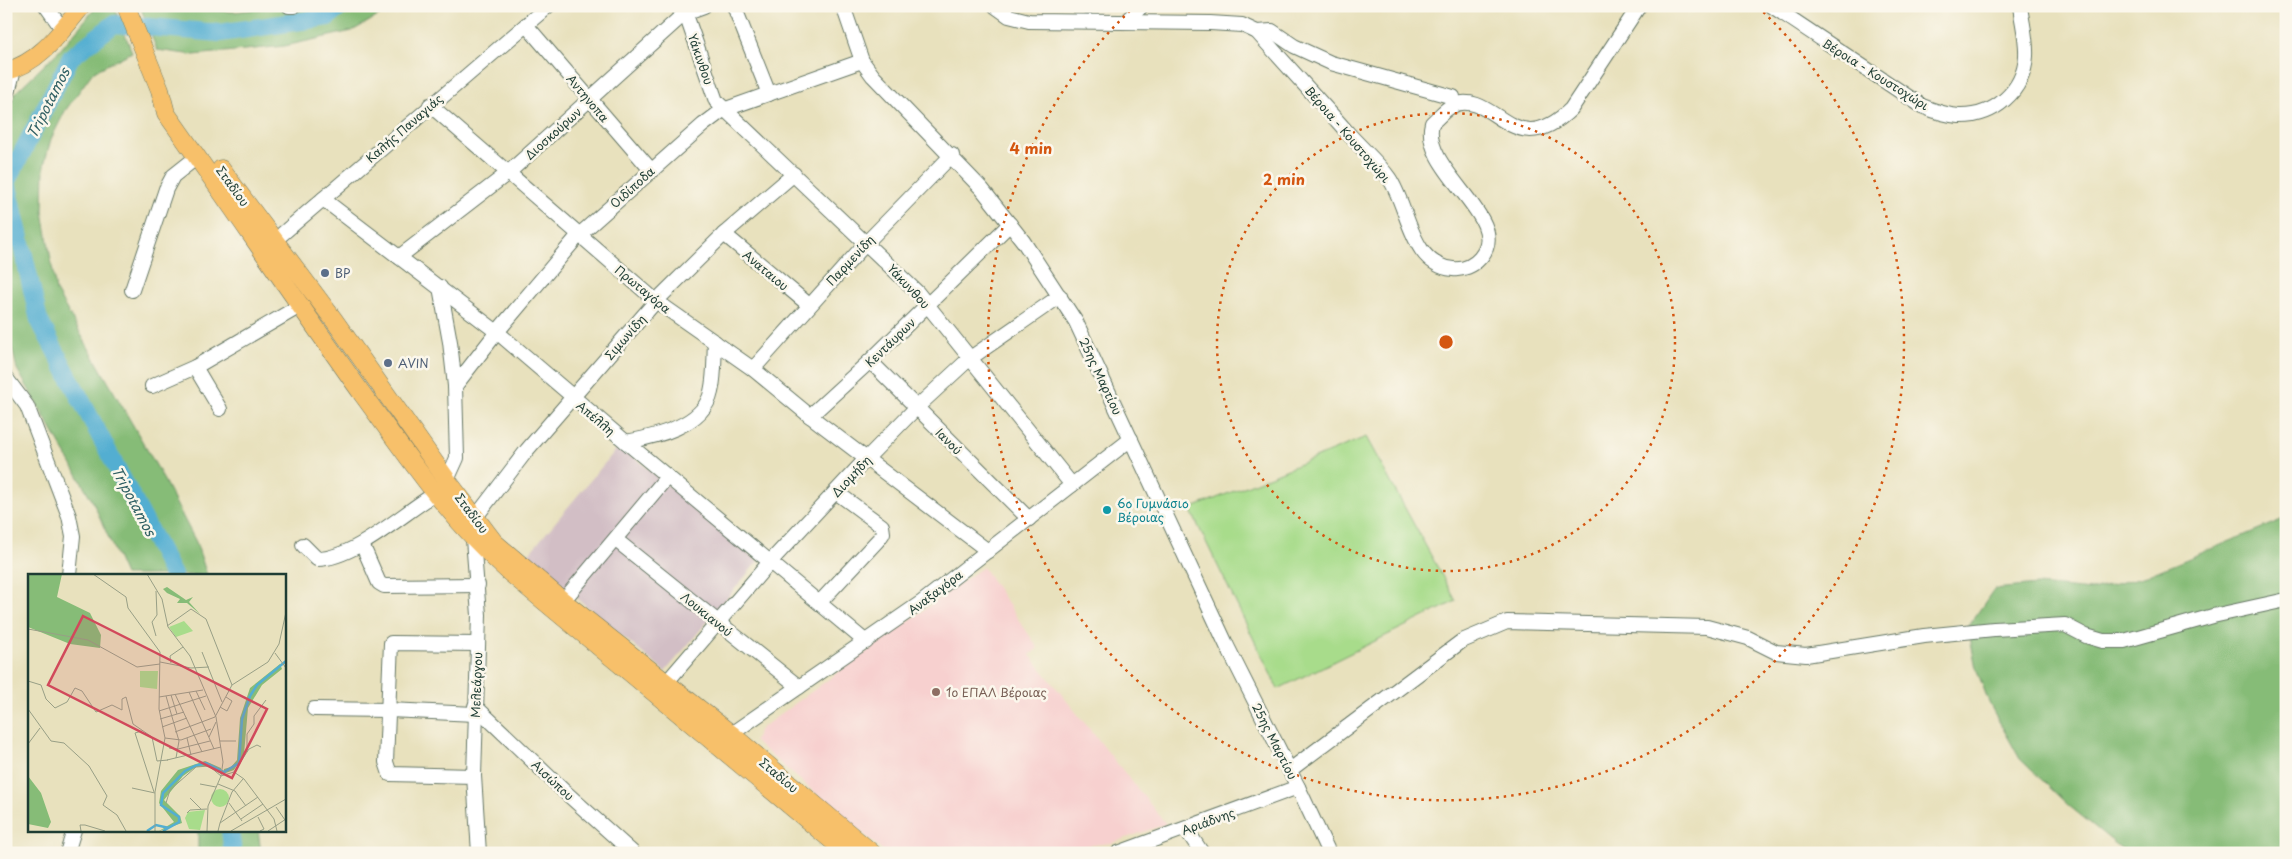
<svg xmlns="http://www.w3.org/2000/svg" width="2292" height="859" font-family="'Playpen Sans',sans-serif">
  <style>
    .built { fill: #f7d0cf }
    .industrial { fill: #d2bec5 }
    .green { fill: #a8dc8b; stroke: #648c60 }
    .forest { fill: #86bc77; stroke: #527c56 }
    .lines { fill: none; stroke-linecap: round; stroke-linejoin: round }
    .river { stroke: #53aed1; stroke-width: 18 }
    .minor-casing { stroke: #657664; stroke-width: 16 }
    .major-casing { stroke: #657664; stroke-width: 19 }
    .minor { stroke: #fff; stroke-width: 14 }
    .major { stroke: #f7c06b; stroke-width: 18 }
    .ring { fill: none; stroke: #d45610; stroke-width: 2.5; stroke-dasharray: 2.5 5 }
    .service-dot { fill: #5c6f8a; stroke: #fbf7ec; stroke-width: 2 }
    .culture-dot { fill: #0f9aa8; stroke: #fbf7ec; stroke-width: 2 }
    .education-dot { fill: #8d6e63; stroke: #fbf7ec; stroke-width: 2 }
    .labels { text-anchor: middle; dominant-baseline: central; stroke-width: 5; stroke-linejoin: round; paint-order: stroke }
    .street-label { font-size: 12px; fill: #1f3d34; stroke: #fbf7ec }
    .service-label { font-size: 12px; fill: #4e5e75; stroke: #fbf7ec; text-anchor: start }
    .culture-label { font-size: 12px; fill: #0d838f; stroke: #fbf7ec; text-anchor: start }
    .education-label { font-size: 12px; fill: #785e54; stroke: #fbf7ec; text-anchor: start }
    .water-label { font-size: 14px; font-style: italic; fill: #2f5f63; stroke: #fbf7ec }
    .inset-river { fill: none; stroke: #53aed1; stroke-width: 2.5 }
    .inset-road { fill: none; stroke: #989f86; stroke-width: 1 }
    .view { fill: #d1495b; fill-opacity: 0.15; stroke: #d1495b; stroke-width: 2.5 }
    .inset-edge { fill: none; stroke: #1f3d34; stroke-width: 2.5 }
    .centre { fill: #d45610; stroke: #fbf7ec; stroke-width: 2.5 }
    .ring-label { font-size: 15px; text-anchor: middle; font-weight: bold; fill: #d45610; stroke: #fbf7ec; stroke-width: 5; stroke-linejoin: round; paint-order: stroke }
  </style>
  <rect width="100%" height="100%" fill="#fbf7ec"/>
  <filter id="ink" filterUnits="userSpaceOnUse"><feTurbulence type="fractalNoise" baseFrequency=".02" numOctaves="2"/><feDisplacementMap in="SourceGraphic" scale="10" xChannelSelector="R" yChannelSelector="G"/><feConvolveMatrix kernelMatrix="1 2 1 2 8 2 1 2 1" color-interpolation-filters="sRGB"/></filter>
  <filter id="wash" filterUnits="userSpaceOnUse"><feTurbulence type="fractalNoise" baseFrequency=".0096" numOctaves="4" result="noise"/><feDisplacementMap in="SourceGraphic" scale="20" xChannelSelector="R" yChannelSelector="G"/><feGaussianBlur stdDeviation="1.12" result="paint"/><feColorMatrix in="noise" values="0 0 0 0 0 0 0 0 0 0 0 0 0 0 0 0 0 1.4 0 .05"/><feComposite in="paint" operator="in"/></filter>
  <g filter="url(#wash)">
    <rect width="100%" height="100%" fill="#e8e1bd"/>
    <polygon class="built" points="983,567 1038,648 1030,655 1166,824 1112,843 1019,853 886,853 754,741 760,729"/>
    <polygon class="industrial" points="620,445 758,561 665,672 527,556"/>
    <polygon class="green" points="1366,437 1456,601 1278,689 1190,509"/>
    <g class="forest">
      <polygon points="97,6 114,6 132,52 93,72 65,111 51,139 44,165 43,211 56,291 157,467 196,542 207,575 125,575 93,502 17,369 6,322 6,114 16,92 60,50"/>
      <polygon points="140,6 183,6 188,8 234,12 282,6 396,6 352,31 285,46 194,55 157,50"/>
      <polygon points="2286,518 2286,853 2127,853 2068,805 2020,759 1990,705 1976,668 1968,627 1994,589 2037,585 2092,590 2146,576"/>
      <polygon points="198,830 258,830 261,853 198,853"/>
    </g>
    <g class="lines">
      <g class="river">
        <polyline points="173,575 39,320 7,182 71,57 114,24 220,33 328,17 342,6"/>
        <polyline points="230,830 233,853"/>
      </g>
    </g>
  </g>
  <g filter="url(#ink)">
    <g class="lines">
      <g class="minor-casing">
        <g id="minor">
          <polyline points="46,6 63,30"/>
          <polyline points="289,6 294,6"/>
          <polyline points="683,6 716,101 917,292 1072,485"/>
          <polyline points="734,6 769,94"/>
          <polyline points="843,6 862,61 873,76 982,189 1023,241 1076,322 1227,646 1298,787 1329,853"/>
          <path d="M995 6 1009 16 1029 21 1210 23 1242 25 1257 32C1287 66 1318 99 1348 133 1361 148 1378 162 1389 178 1409 207 1410 265 1453 269 1463 270 1473 266 1480 258 1515 219 1419 171 1432 123 1439 117 1445 109 1453 105 1495 89 1513 165 1571 109L1639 6"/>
          <path d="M1772 6 1922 106C1934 111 1946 115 1959 116 1994 117 2024 91 2026 56 2027 39 2022 23 2020 6"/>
          <polyline points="1126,21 1142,6"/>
          <polyline points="526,25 651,170"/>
          <polyline points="1257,32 1272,31 1294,46 1331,63 1453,97 1453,106"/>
          <polyline points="6,100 14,69"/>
          <polyline points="430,105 656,301 753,369 810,416 988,551"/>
          <polyline points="323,199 497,332 626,442 866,642"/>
          <polyline points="724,234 809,305"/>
          <polyline points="267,247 548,6"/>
          <polyline points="399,257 508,173 685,13 704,6"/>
          <polyline points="440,287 450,342 455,386 457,458 447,480"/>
          <polyline points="132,290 166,189 173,176 197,157"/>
          <polyline points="870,361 1029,519"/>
          <polyline points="195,367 220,409"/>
          <polyline points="753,369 867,242 952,155"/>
          <polyline points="6,378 27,406 69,516 73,536 69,575"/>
          <polyline points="152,386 195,367 300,306"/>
          <polyline points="455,386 497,332 578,236 703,125 723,110 862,61"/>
          <polyline points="810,416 870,361 1010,224"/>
          <path d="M626 442C654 437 704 426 711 392 715 376 714 358 715 342"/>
          <polyline points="616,540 799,687"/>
          <polyline points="362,544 379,583 384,586 478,585"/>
          <path d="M303 545 317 559C354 559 403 513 435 494"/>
          <polyline points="563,601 667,477"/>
          <polyline points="820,602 879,539 883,533 882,526 836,492"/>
          <polyline points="666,683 769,563 866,459 916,408 969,359 1060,296"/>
          <polyline points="475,706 564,791 633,853"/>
          <polyline points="314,709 389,710 475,714"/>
          <polyline points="731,734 922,602 1131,439"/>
          <polyline points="1290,770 1462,641 1507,622 1707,627 1748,638 1776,652 1806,655 1924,636 1994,629 2065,625 2086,636 2103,641 2124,641 2213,616 2286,600"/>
          <polyline points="474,776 390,774 386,762 391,643 478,644"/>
          <polyline points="1186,829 1202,853"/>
          <polyline points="67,853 74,830"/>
          <polyline points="479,853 474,776 479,615 473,539 475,518 527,450 656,301 724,234 794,174"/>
          <polyline points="1118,853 1298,787"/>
        </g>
      </g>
      <g class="major-casing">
        <g id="major">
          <path d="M126 6 160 90 166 113C232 206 296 301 363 395 410 459 449 519 509 572L847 853"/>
          <path d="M6 71C39 64 62 30 82 6"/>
          <polyline points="221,169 334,320 447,480 494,542 563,601 731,734 872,853"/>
        </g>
      </g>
      <use href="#minor" class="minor"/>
      <use href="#major" class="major"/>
    </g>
  </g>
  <g class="ring">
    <circle cx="1446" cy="342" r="229"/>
    <path d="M1758 7A458 458 0 1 1 1134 7"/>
  </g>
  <g class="service-dot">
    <circle cx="325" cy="273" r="5"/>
    <circle cx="388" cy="363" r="5"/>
  </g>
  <circle class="culture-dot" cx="1107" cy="510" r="5"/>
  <circle class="education-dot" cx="936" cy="692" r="5"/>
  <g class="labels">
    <g class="street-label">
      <text transform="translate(701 59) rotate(71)">Υάκινθου</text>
      <text transform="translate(1876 74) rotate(32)">Βέροια - Κουστοχώρι</text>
      <text transform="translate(588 98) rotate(50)">Αντηνοπα</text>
      <text transform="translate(404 128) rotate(-41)">Καλής Παναγιάς</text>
      <text transform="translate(553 133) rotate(-42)">Διοσκούρων</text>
      <text transform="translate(1348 134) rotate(49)">Βέροια - Κουστοχώρι</text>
      <text transform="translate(233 186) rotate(54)">Σταδίου</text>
      <text transform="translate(632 187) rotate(-42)">Οιδίποδα</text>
      <text transform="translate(850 260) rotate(-47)">Παρμενίδη</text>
      <text transform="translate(766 270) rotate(40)">Αναταιου</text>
      <text transform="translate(909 286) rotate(47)">Υάκυνθου</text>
      <text transform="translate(643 289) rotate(39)">Πρωταγόρα</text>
      <text transform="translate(625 337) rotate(-49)">Σιμωνίδη</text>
      <text transform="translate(890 342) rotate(-44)">Κεντάυρων</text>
      <text transform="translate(1101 376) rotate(65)">25ης Μαρτίου</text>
      <text transform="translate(596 418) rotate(40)">Απέλλη</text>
      <text transform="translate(949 441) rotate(45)">Ιανού</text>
      <text transform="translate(851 476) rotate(-47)">Διομήδη</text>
      <text transform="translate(472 513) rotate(53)">Σταδίου</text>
      <text transform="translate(935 592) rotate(-37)">Αναξαγόρα</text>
      <text transform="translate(707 614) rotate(39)">Λουκιανού</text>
      <text transform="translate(476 685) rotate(-88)">Μελεάργου</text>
      <text transform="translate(1275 741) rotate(63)">25ης Μαρτίου</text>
      <text transform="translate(779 775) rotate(40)">Σταδίου</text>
      <text transform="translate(553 780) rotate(43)">Αισώπου</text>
      <text transform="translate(1208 821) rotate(-20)">Αριάδνης</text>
    </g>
    <g class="service-label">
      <text x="335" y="273">BP</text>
      <text x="398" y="363">AVIN</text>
    </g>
    <g class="culture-label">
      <text x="1117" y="503">6ο Γυμνάσιο<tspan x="1117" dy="14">Βέροιας</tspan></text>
    </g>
    <g class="education-label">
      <text x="946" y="692">1ο ΕΠΑΛ Βέροιας</text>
    </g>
    <g class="water-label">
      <text transform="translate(48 103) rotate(-63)">Tripotamos</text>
      <text transform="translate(134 501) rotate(62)">Tripotamos</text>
    </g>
  </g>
  <g transform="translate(28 574)">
    <rect width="258" height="258" fill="#e8e1bd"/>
    <path d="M156 47 165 57 148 63 141 53ZM112 97H130L129 115 112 113ZM183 224a9 9 0 1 1 18 0a9 9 0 1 1-18 0ZM177 236 172 256 161 255 157 244 160 238Z" fill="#a8dc8b"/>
    <path d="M0 0H34L29 23 62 39 73 61 72 74 42 70 0 53ZM139 13 158 26 165 23 161 28 172 40 159 29H149L152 25 139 19 135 15ZM252 90 254 95 234 111 220 134 216 180 206 196 195 200 196 195 203 193 209 186 212 144 222 114ZM177 187 193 194V200L180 192 168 193 155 202 136 226 152 242 154 249 131 257 146 248 131 229 133 217 150 196ZM0 202 13 219 23 248 20 254 0 250Z" fill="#86bc77"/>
    <path class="inset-river" d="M119 257 128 251 141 254M135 257 151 248V243L133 231 135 219 157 197 167 192 178 189 196 198 211 189 214 145 222 122 229 111 258 87"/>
    <path class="inset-road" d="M65 0 98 23 100 34 132 78 131 135 137 164 127 218V257M119 0 134 25 140 53 162 82 188 143 195 188 193 202 180 232 179 257M128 17 129 41 124 48 128 62M139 52 163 35 178 45 204 111M0 55 60 66 109 93 132 90M174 78 194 128M247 79 258 94M132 88 163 94 181 93M143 89 142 82 155 73M0 107 13 111 18 125 27 134 39 128 47 114 54 117 68 138 84 131 94 136V125L98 123 105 150 124 163 129 187 140 186M168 117 177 136M161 118 186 175M147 120 174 178M143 121 149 140M138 122 151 167 148 184M131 123 175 116M192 133 199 137 204 127 198 123M0 135 23 167 36 169 61 192 79 222 75 231 89 241 98 257M131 137 178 122M132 145 156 138M134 153 159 144M114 157 107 159 126 218M147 158 187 143 204 111 240 88 251 70 258 38M181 163 188 148M137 164 153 166 183 155M159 164 163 181M192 167H208M0 170 12 154M141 174 150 175 182 167M219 178V160L226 150V142L238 126M139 186 193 173M206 198 221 175 229 171 233 173M193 202 206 198 216 205 246 245 249 257M172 210 188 213M190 210 207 217 218 232M104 214 127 219M162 224 173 235M138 229 142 216 168 193 181 192 193 202M201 229 214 247M248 233 257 246M159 239 162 236 179 235M230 243 236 255 232 257M213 245 235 230M192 249 204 218 215 205M53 257 52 251H57L77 257M190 257 192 249 230 223M203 257 258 225M240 257 258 245"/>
    <path class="view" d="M55 42 239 135 204 204 20 111Z"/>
    <rect width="258" height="258" class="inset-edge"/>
  </g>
  <circle cx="1446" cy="342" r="8" class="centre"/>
  <g class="ring-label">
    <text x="1031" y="154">4 min</text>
    <text x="1284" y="185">2 min</text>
  </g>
  <rect width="2292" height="859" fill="none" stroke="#fbf7ec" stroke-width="25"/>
</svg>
